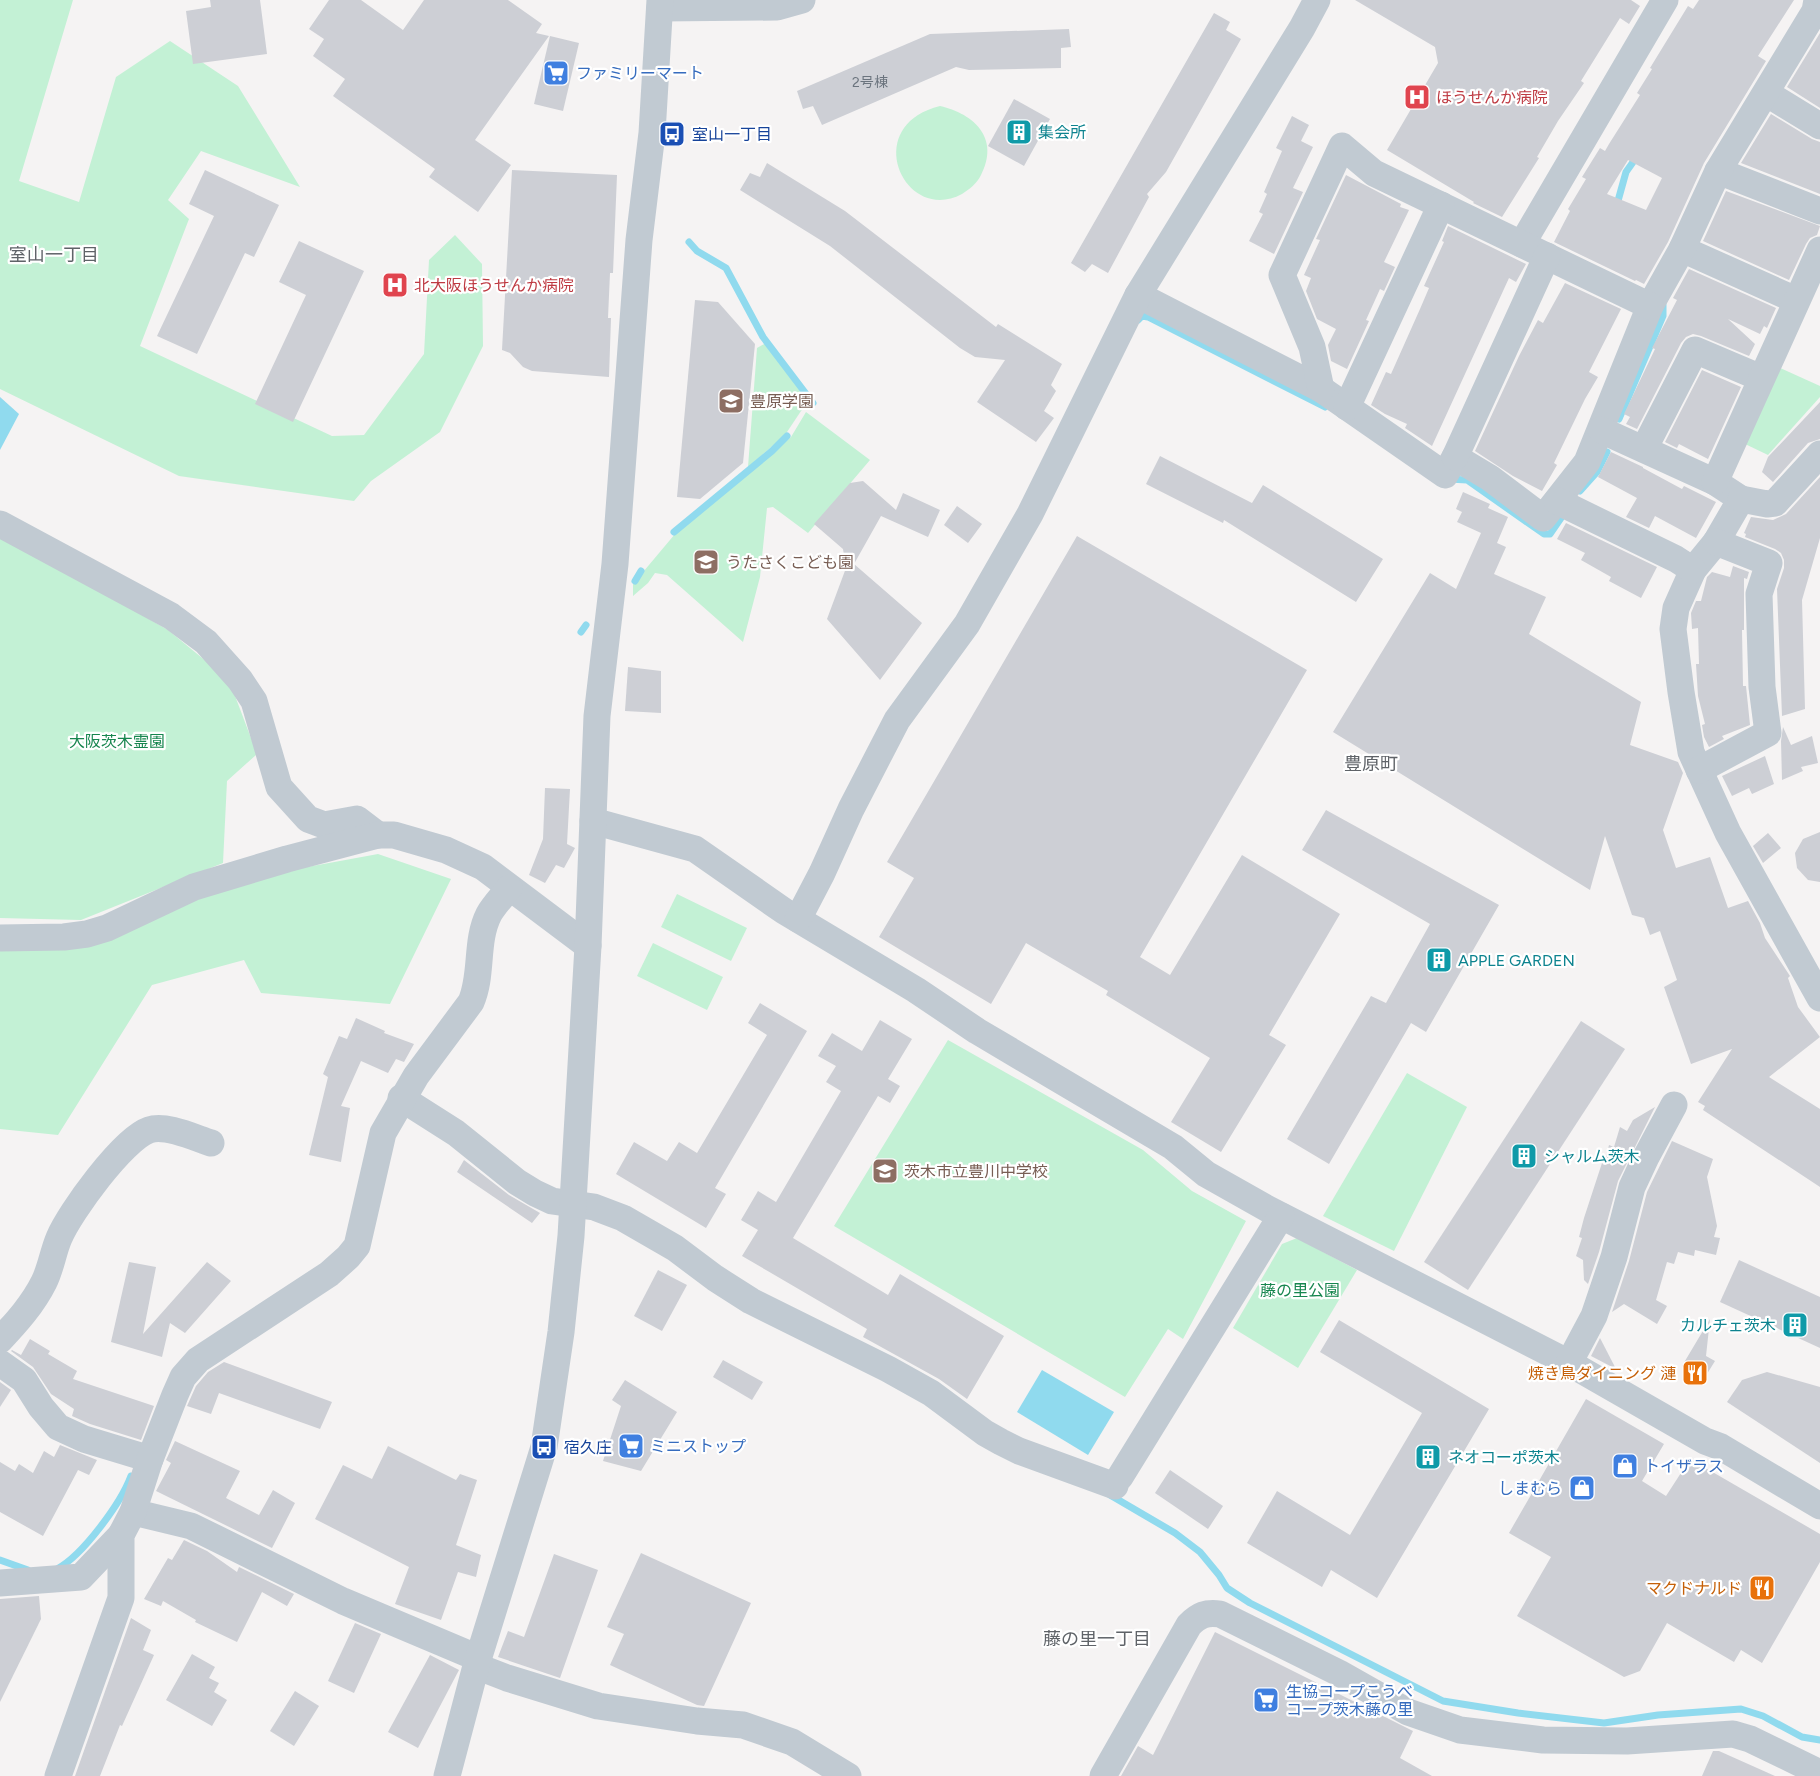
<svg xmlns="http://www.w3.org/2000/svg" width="1820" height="1776" font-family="Figtree,'Noto Sans JP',sans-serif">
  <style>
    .green { fill: #c3f1d5 }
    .water { fill: #90daee }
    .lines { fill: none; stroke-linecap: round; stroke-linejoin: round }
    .stream { stroke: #90daee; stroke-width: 7 }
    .building { fill: #cdcfd5; fill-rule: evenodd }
    .minor { stroke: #c1cad2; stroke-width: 27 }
    .labels { text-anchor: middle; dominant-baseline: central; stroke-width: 4.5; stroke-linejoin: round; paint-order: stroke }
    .number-label { font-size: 14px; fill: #6b747e }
    .shop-label { font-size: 16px; fill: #366cbe; stroke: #fff; text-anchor: start }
    .health-label { font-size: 16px; fill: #be3a42; stroke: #fff; text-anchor: start }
    .culture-label { font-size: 16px; fill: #0d838f; stroke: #fff; text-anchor: start }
    .transit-label { font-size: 16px; fill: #164399; stroke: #fff; text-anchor: start }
    .education-label { font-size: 16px; fill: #785e54; stroke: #fff; text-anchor: start }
    .park-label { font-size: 16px; fill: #17864f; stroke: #fff }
    .food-label { font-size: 16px; fill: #c56008; stroke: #fff; text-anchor: end }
    .neighbourhood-label { font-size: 18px; fill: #5f6368; stroke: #fff }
  </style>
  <rect width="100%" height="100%" fill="#f5f3f3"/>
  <g class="green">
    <polygon points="0,0 73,0 19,181 79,202 116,77 170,41 238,86 300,187 201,151 168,200 189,219 140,346 332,436 364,435 424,354 429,260 455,235 482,264 483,346 440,432 371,481 354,501 179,476 0,389"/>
    <path d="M940 106C975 114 1000 139 981 175 977 183 970 189 962 194 905 225 859 126 940 106Z"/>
    <polygon points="766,343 811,402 805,405 785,435 748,467 757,348"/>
    <polygon points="1778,367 1820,386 1820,397 1768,455 1743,443"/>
    <polygon points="806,412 870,460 808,533 773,507 767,508 760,577 743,642 667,575 655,573 648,583 633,596 633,584 675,534 791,437"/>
    <polygon points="0,533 168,630 229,680 257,754 227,781 223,863 81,920 0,918"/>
    <polygon points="378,854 451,879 390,1004 261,993 244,960 152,985 58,1135 0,1129 0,944 242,879"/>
    <polygon points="677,894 747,928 731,961 661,927"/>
    <polygon points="653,943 723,977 707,1010 637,976"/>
    <polygon points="948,1040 1143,1150 1192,1191 1246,1221 1183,1339 1168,1329 1125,1397 834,1226"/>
    <polygon points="1407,1073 1467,1107 1394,1251 1323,1216"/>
    <polygon points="1297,1238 1357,1270 1298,1368 1233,1328 1282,1244"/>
  </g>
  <g class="water">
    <polygon points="0,397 19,414 0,450"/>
    <polygon points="1042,1370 1114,1412 1088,1455 1017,1412"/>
  </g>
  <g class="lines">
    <g class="stream">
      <polyline points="1616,208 1626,172 1638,155"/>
      <polyline points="689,242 697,251 726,268 763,337 813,403"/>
      <polyline points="1138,320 1142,316 1148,317 1325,407"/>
      <polyline points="1619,419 1663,316 1663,305"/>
      <polyline points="1449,479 1467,480 1544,534 1550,534 1561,518"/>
      <polyline points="1580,491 1597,472 1607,452"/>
      <polyline points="674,532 772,451 787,436"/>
      <polyline points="635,581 641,571"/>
      <polyline points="581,632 586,625"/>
      <polyline points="1110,1495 1175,1533 1200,1552 1219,1575 1227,1588 1250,1603 1443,1701 1518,1713 1604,1723 1658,1715 1741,1709 1763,1716 1802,1737 1820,1740"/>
      <polyline points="0,1560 28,1570"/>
      <path d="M57 1569C83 1555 121 1503 131 1476"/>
    </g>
  </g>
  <g class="building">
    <polygon points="210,0 260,0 267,54 193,64 186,11 211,7"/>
    <polygon points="329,0 361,0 403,30 424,0 508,0 542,24 536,33 549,36 475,140 511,165 478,212 429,177 435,169 333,96 345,79 313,56 324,39 309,29"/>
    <polygon points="1355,0 1631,0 1640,6 1629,24 1620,18 1581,81 1584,83 1558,121 1537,157 1539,158 1502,217 1473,203 1474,202 1387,150 1438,63 1435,47"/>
    <path d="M1699 0H1794L1758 56 1766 61 1704 163 1668 242 1644 284 1636 280 1635 281 1554 242 1570 211 1568 209 1586 179 1582 177 1600 148 1605 151 1609 144 1640 95 1637 93 1652 69 1650 68 1688 6 1693 9ZM1628 160 1662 178 1646 210 1607 194Z"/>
    <polygon points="1214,13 1230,22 1226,30 1241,39 1166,172 1147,194 1149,197 1108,273 1092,264 1085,272 1071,263"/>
    <polygon points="1069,29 1071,47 1061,48 1061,68 969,70 956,67 822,125 813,106 803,109 797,91 930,34"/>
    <polygon points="1820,33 1820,108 1787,87"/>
    <polygon points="550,36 579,43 563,111 534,104"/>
    <polygon points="1014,99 1050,119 1024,166 988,146"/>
    <polygon points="1771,114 1812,139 1820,142 1820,194 1741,163"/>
    <polygon points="1292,116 1309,125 1301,141 1313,147 1293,188 1303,192 1274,254 1249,241 1263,214 1259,212 1267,194 1264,192 1282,151 1276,148"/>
    <polygon points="767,163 845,211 996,327 998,324 1062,364 1051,385 1056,391 1044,411 1054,418 1036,442 977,402 1005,360 975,357 960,348 830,246 740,190 750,173 760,177"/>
    <polygon points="205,170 279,205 254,257 245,253 197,354 157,336 214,216 189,204"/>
    <polygon points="512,170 617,175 613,273 610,273 608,318 611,318 609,377 532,371 523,367 510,353 502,350"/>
    <polygon points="1346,175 1401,204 1400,207 1409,210 1384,262 1395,267 1384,291 1380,289 1366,320 1369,321 1347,369 1331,361 1328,345 1336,329 1317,319 1306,291 1311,278 1304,275 1320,240 1316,239"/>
    <polygon points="1726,191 1820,226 1817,235 1810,238 1806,244 1789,280 1703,241"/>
    <polygon points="1448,226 1526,264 1516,282 1509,278 1432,446 1405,428 1407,424 1385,414 1371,405 1386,372 1391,374 1420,309 1429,288 1424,286 1444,242 1442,241"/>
    <polygon points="299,241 364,271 293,422 255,404 306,295 279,282"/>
    <polygon points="1689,269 1776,308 1767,328 1764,326 1760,334 1728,319 1755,344 1749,356 1701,336 1693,334 1686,337 1681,343 1637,429 1626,424 1630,417 1624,414 1655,349 1652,348 1677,300 1673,298"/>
    <polygon points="1565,283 1621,309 1589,372 1598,377 1585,399 1554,463 1557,465 1542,491 1513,476 1475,451 1519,356 1538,320 1543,323"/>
    <polygon points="695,300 718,302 755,344 743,463 700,499 677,497"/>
    <polygon points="1702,370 1741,387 1708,459 1679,444 1677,448 1665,442"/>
    <polygon points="1820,402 1820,439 1808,443 1773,482 1762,472 1768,457"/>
    <polygon points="1611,452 1643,467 1643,468 1682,489 1684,486 1716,502 1696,538 1655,516 1649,528 1626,517 1637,498 1598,477"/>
    <polygon points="1160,456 1252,503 1263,485 1383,559 1356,602 1224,520 1223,523 1146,484"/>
    <polygon points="1820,477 1820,538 1802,600 1805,709 1782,716 1777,589 1784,568 1784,560 1781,553 1775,549 1745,537 1746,534 1744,533 1751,517 1773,520 1786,514"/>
    <polygon points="863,481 896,510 903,493 940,510 928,537 881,516 854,564 922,623 880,680 827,619 846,568 843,549 814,524 850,483"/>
    <polygon points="1463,492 1490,504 1488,508 1508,517 1497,543 1506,547 1494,574 1546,597 1529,634 1641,702 1630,745 1678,762 1683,773 1663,830 1676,868 1710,857 1728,908 1748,901 1760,923 1765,938 1790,976 1788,978 1798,1007 1820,1037 1769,1077 1820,1109 1820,1187 1703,1110 1705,1106 1698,1102 1732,1049 1691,1064 1664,987 1677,980 1660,931 1650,935 1644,918 1632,915 1605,836 1590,890 1333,732 1430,573 1456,589 1481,533 1457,522 1462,512 1456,509"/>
    <polygon points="957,506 982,524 968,543 944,525"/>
    <polygon points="1566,523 1657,567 1641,598 1609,581 1611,577 1581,560 1585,553 1557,539"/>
    <polygon points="1077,536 1307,670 1140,957 1170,975 1242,855 1340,914 1269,1035 1286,1045 1221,1152 1171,1122 1210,1058 1106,995 1108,991 1026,943 991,1004 879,937 914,878 887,862"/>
    <polygon points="1733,566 1749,572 1747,579 1744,578 1744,630 1742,630 1743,686 1746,686 1750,725 1722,736 1724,739 1709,747 1704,737 1702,725 1705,724 1698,696 1696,664 1699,664 1698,628 1692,629 1691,613 1696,601 1701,601 1707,577 1712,572 1730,577"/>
    <polygon points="628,667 661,671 661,713 625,711"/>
    <polygon points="1783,727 1791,745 1812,736 1818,763 1801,767 1803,771 1782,780 1781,741"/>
    <polygon points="1765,756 1774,784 1752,794 1749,788 1732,796 1722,776"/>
    <polygon points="545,788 570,789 567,844 575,848 564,868 556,865 545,883 529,875 543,839"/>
    <polygon points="1326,810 1499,905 1426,1032 1411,1023 1329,1164 1287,1139 1371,996 1386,1003 1430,924 1302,850"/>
    <polygon points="1820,832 1820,882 1808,880 1797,868 1795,853 1803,839"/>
    <polygon points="1768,833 1781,848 1763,863 1753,846"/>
    <polygon points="760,1003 807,1031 715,1188 726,1194 706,1228 616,1174 634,1142 667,1161 679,1142 697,1153 767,1035 748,1023"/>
    <polygon points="356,1018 385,1031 384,1033 414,1044 404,1062 396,1059 388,1073 361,1061 341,1106 350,1108 341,1162 309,1155 328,1077 323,1074 339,1036 347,1039"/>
    <polygon points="880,1020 912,1039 888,1079 900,1086 890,1103 878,1096 793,1238 888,1295 900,1274 1004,1336 967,1399 939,1379 863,1337 867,1329 742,1256 758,1230 741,1220 758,1191 776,1202 841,1091 826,1082 836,1066 818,1056 832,1033 862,1051"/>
    <polygon points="1581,1021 1625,1049 1468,1290 1424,1262"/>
    <polygon points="1655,1107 1618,1181 1599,1252 1588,1284 1584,1280 1583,1260 1576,1256 1582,1238 1579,1237 1584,1218 1602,1163 1604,1165 1609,1145 1614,1147 1620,1127 1627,1131 1633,1120"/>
    <polygon points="1672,1141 1713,1159 1707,1177 1717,1226 1714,1237 1720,1238 1716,1255 1695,1250 1694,1256 1678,1252 1674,1264 1667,1262 1656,1300 1667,1306 1657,1324 1624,1304 1612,1312 1629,1261 1647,1192"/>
    <polygon points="464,1160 509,1195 540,1213 532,1223 457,1172"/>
    <polygon points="1739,1260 1820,1297 1820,1348 1720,1302"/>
    <polygon points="129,1262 156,1267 143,1334 207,1262 231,1281 185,1333 170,1323 162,1357 111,1342"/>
    <polygon points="658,1270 687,1285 662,1331 634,1316"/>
    <polygon points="1710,1319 1706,1356 1715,1361 1702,1382 1682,1366"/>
    <polygon points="1339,1320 1489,1409 1377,1598 1331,1570 1322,1587 1247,1543 1277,1491 1350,1535 1422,1413 1320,1352"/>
    <polygon points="1600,1338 1616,1369 1591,1356"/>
    <polygon points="30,1339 50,1351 48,1354 77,1371 73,1379 154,1406 141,1440 90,1424 72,1416 74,1409 51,1394 33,1367 11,1351 12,1350 21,1355"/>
    <polygon points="723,1360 763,1382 752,1400 713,1377"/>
    <polygon points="224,1362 332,1402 320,1429 219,1393 211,1414 187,1406 196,1386 208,1372"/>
    <polygon points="1767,1372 1820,1387 1820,1463 1727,1402 1742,1380"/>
    <polygon points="625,1380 677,1412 641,1471 603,1461 621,1406 612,1400"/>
    <polygon points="0,1382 11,1390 0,1407"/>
    <polygon points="1586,1399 1664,1444 1642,1481 1666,1496 1690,1459 1820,1534 1820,1562 1762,1663 1741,1650 1734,1662 1667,1623 1640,1671 1624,1677 1517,1616 1551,1557 1509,1533"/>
    <polygon points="175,1441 240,1471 226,1498 259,1515 273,1490 295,1503 272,1548 156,1491 171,1463 166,1460"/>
    <polygon points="60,1445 97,1460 89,1475 78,1470 43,1536 0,1512 0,1462 15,1471 19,1464 33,1473 44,1451 54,1457"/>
    <polygon points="388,1446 456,1480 460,1474 477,1480 456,1545 481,1555 476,1577 458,1572 441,1620 395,1604 409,1567 315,1519 343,1465 372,1479"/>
    <polygon points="1170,1470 1223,1506 1208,1529 1155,1493"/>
    <polygon points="184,1540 207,1551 237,1572 239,1567 294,1594 287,1606 262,1592 237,1642 195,1622 196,1620 163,1601 161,1606 144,1599 168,1558 172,1560"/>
    <polygon points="641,1553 751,1603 704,1706 697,1705 610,1665 624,1634 607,1627"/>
    <polygon points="554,1554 598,1570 560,1678 498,1657 508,1631 524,1637"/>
    <polygon points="39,1596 41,1619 0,1702 0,1599"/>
    <polygon points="131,1618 151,1630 143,1650 154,1655 122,1726 120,1725 100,1776 75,1776"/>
    <polygon points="355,1623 381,1634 354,1693 328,1681"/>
    <polygon points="1215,1632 1413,1731 1400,1758 1432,1776 1121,1776 1138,1746 1153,1755"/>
    <polygon points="192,1654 215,1667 209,1678 219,1683 214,1692 227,1700 212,1726 166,1700"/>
    <polygon points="430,1655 459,1670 418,1748 388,1732"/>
    <polygon points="295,1691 319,1706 294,1746 270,1731"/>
    <polygon points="1713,1751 1719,1751 1775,1776 1702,1776"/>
  </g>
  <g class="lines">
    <g class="minor">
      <polyline points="660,8 777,7 802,0"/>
      <polyline points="1766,93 1820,126"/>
      <polyline points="1718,171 1820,211"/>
      <polyline points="1522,244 1665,0"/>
      <polyline points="1682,249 1796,300"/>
      <polyline points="1138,295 1321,389 1445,475 1455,457 1490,478 1543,518 1587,462 1650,306 1682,249 1718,171 1815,11 1817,0"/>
      <polyline points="1321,389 1312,347 1282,275 1342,146 1374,173 1650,306"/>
      <polyline points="1347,407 1441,205"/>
      <polyline points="1601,430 1715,482 1741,499 1716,542 1693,570 1676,608 1673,629 1681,692 1691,752 1728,833 1820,998"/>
      <polyline points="1644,449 1695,350 1761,378"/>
      <polyline points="1455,457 1547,256"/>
      <polyline points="1715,482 1820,250"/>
      <polyline points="1741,499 1767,504 1775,503 1820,454"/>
      <polyline points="1557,501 1676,559 1693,570"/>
      <polyline points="0,524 171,616 206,642 240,680 254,701 279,787 308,819 324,825 357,819 378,835"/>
      <polyline points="1699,770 1768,733 1762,687 1759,594 1769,563 1716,542"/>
      <polyline points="593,821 695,849 784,911 916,990 977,1031 1173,1147 1206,1174 1268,1209 1569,1363 1705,1441 1721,1447 1820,1506"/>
      <polyline points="798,919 822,873 851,809 897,720 967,624 1030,514 1138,295 1302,28 1317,0"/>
      <polyline points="0,938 64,937 87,934 107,928 194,887 287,859 378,835 394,835 446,850 483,867 588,946"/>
      <polyline points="401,1098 456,1133 517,1182 535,1193 552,1201 594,1207 623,1218 675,1248 715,1278 751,1301 888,1369 931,1393 985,1433 1001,1442 1019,1451 1115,1486"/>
      <path d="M0 1340C17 1322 33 1304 44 1282 51 1268 53 1252 59 1238 70 1212 123 1139 149 1130 166 1124 195 1138 211 1143"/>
      <polyline points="0,1363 24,1380 41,1407 58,1427 84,1439 150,1459"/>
      <polyline points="1569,1363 1594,1316 1614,1257 1632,1187 1646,1157 1674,1105"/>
      <polyline points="1120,1477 1281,1216"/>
      <polyline points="133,1512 191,1526 343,1601 478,1658"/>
      <polyline points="0,1583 81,1577 121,1535"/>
      <polyline points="476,1666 507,1678 598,1706 697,1721 743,1725 792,1742 848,1776"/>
      <path d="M58 1776 121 1598V1535L133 1512 150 1459 175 1395 183 1377 198 1360 329 1274 348 1257 357 1246 383 1133 416 1076 471 1002C483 975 475 941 489 914 494 905 503 896 509 888"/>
      <polyline points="447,1776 476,1666 544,1447 561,1332 571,1236 588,946 597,716 615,564 639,240 652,133 660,0"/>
      <path d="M1103 1776 1189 1625C1199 1615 1206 1612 1220 1614L1339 1673 1408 1712 1460 1730 1543 1740 1627 1741 1733 1734 1750 1739 1820 1773"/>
    </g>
  </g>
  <defs>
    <g id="supermarket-square" transform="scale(1.35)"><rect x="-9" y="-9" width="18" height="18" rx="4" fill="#3f7fe0" stroke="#fff"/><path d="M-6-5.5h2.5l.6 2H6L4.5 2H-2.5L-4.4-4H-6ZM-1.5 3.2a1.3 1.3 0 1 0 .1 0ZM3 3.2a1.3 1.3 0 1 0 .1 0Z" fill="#fff"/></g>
    <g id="hospital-square" transform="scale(1.35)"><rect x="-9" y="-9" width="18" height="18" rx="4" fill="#e0444e" stroke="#fff"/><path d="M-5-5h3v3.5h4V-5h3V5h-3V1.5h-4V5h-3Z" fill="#fff"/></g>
    <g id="building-square" transform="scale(1.35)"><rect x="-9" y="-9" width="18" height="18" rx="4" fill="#0f9aa8" stroke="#fff"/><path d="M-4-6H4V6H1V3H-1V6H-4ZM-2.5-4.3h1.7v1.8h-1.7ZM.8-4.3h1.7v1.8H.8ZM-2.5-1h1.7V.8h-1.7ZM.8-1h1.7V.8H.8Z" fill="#fff"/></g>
    <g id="bus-square" transform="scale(1.35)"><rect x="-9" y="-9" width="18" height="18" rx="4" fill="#1a4fb4" stroke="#fff"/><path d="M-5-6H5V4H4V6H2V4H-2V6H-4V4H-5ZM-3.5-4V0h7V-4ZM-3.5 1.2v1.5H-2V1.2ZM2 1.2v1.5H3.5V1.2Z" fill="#fff"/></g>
    <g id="school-square" transform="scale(1.35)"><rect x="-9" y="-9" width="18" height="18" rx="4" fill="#8d6e63" stroke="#fff"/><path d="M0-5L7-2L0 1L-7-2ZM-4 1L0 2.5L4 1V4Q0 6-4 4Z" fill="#fff"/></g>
    <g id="restaurant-square" transform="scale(1.35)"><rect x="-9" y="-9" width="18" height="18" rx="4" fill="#e8710a" stroke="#fff"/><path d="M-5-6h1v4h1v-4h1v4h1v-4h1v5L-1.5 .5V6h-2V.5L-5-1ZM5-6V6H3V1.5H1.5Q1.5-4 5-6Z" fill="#fff"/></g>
    <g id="shop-square" transform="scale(1.35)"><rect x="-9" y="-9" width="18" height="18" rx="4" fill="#3f7fe0" stroke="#fff"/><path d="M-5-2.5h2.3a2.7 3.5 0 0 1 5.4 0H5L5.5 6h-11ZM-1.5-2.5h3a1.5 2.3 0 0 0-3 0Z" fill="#fff"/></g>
  </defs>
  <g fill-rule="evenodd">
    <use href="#supermarket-square" x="556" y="73"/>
    <use href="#hospital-square" x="1417" y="97"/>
    <use href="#building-square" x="1019" y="132"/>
    <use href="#bus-square" x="672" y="134"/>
    <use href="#hospital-square" x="395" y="285"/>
    <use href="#school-square" x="731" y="401"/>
    <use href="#school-square" x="706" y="562"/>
    <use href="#building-square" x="1439" y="960"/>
    <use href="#building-square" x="1524" y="1156"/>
    <use href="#school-square" x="885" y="1171"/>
    <use href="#building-square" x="1795" y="1325"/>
    <use href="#restaurant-square" x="1695" y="1373"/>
    <use href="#supermarket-square" x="631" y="1446"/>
    <use href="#bus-square" x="544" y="1447"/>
    <use href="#building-square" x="1428" y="1457"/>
    <use href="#shop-square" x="1625" y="1466"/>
    <use href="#shop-square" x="1582" y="1488"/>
    <use href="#restaurant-square" x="1762" y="1588"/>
    <use href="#supermarket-square" x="1266" y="1700"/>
  </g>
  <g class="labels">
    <g class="number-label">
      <text x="870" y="82">2号棟</text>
    </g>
    <g class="shop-label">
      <text x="576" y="73">ファミリーマート</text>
      <text x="650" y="1446">ミニストップ</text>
      <text x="1644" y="1466">トイザラス</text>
      <text x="1562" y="1488" text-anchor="end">しまむら</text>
      <text x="1286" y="1691">生協コープこうべ<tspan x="1286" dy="18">コープ茨木藤の里</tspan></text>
    </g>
    <g class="health-label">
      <text x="1436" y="97">ほうせんか病院</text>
      <text x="414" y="285">北大阪ほうせんか病院</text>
    </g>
    <g class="culture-label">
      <text x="1038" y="132">集会所</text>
      <text x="1458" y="960">APPLE GARDEN</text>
      <text x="1544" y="1156">シャルム茨木</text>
      <text x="1776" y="1325" text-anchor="end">カルチェ茨木</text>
      <text x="1448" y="1457">ネオコーポ茨木</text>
    </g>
    <g class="transit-label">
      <text x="692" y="134">室山一丁目</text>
      <text x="564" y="1447">宿久庄</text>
    </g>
    <g class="education-label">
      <text x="750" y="401">豊原学園</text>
      <text x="726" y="562">うたさくこども園</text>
      <text x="904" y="1171">茨木市立豊川中学校</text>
    </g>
    <g class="park-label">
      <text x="117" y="741">大阪茨木霊園</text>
      <text x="1300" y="1290">藤の里公園</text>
    </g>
    <g class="food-label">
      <text x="1676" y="1373">焼き鳥ダイニング 漣</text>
      <text x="1742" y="1588">マクドナルド</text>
    </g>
    <g class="neighbourhood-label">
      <text x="54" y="255">室山一丁目</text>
      <text x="1371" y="764">豊原町</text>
      <text x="1097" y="1639">藤の里一丁目</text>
    </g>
  </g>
</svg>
